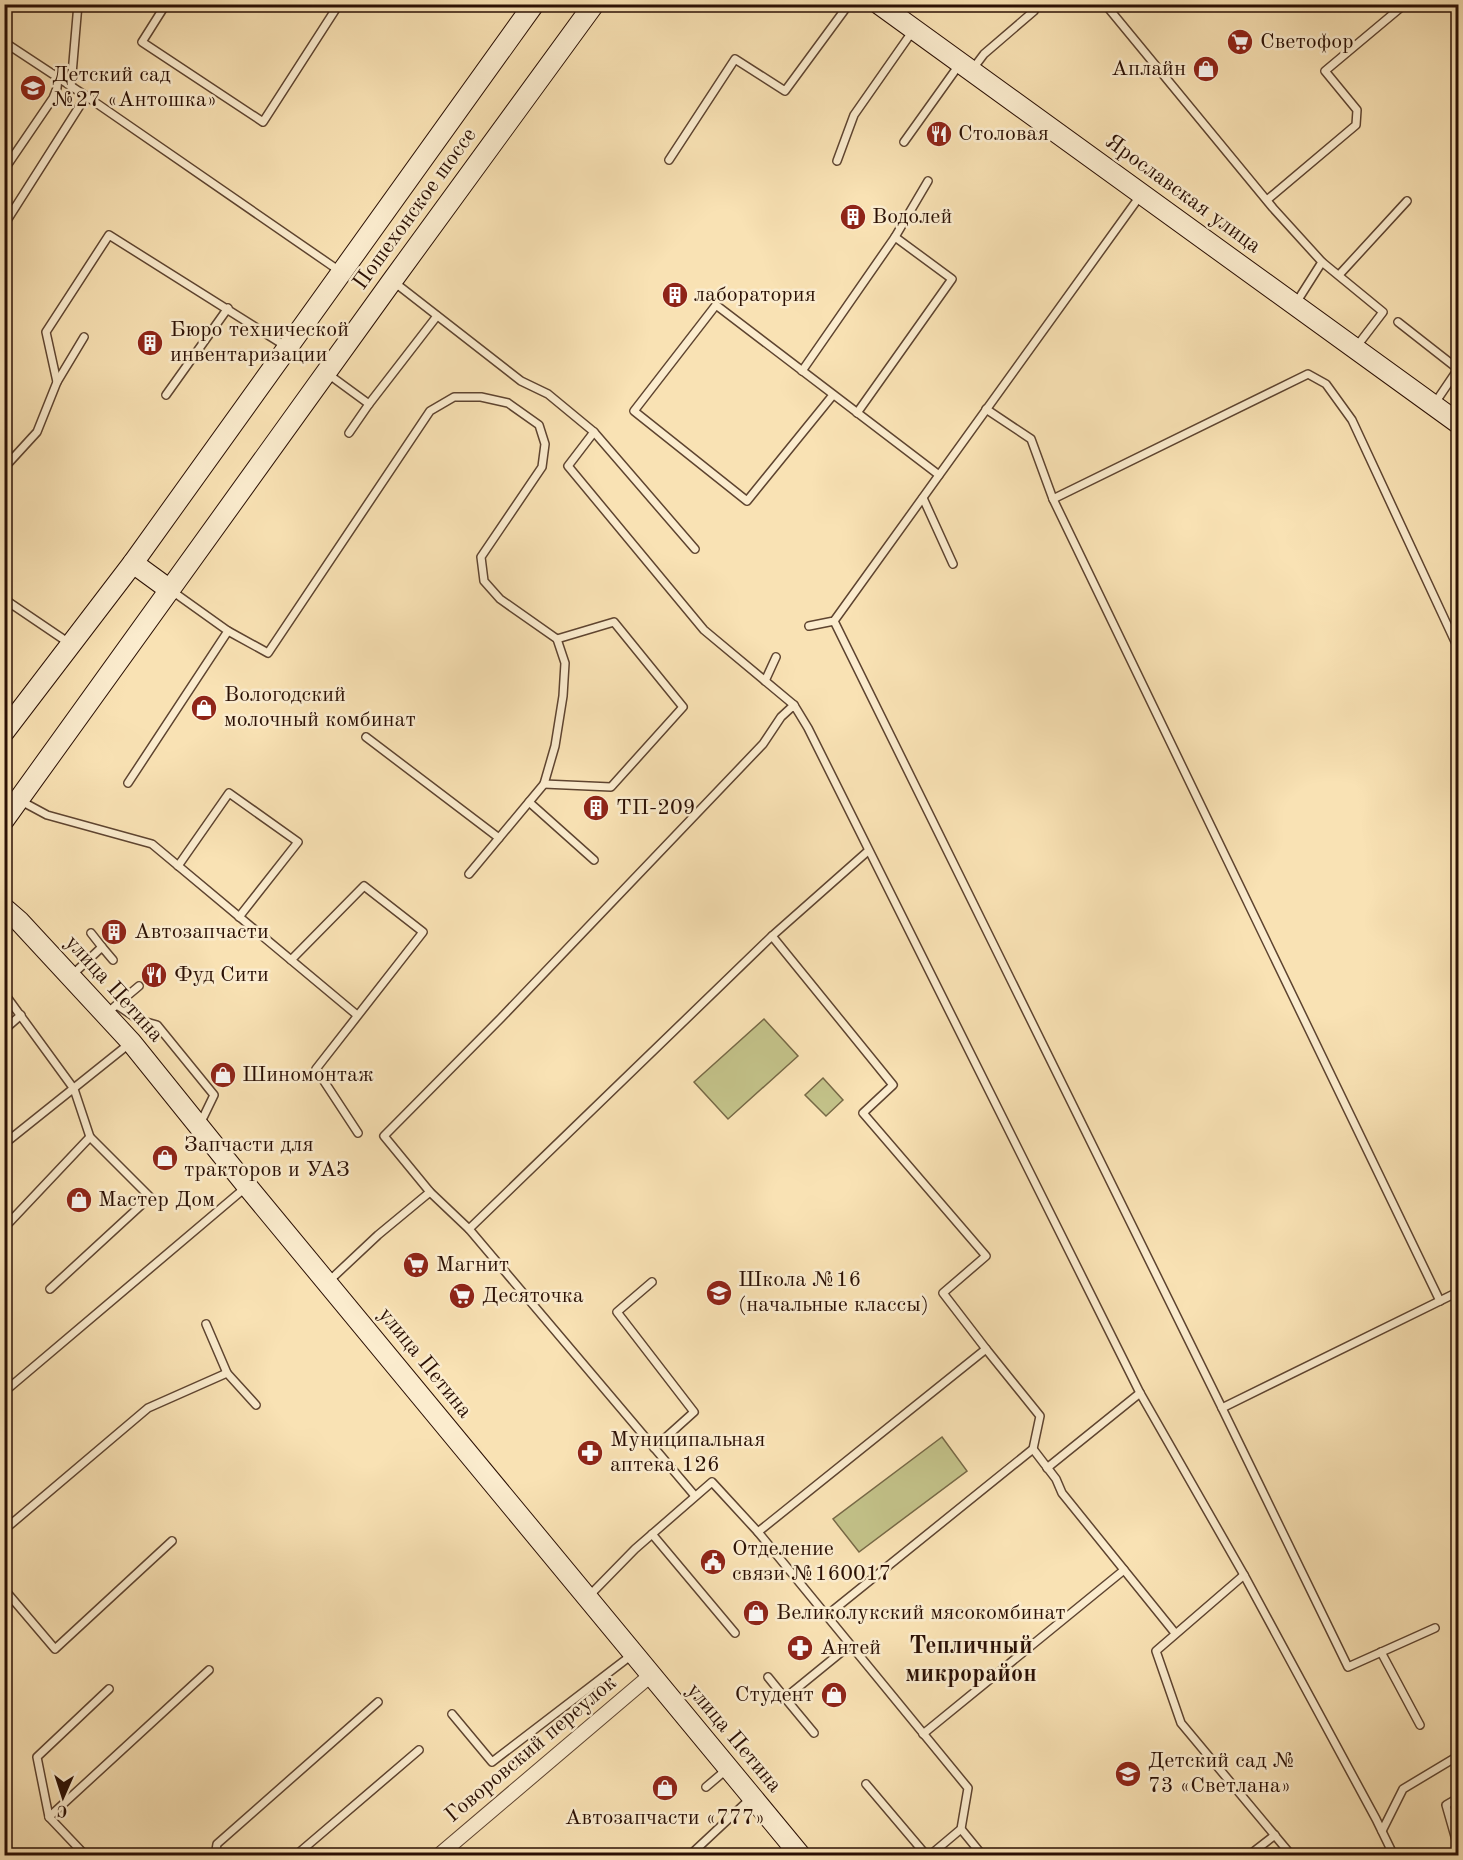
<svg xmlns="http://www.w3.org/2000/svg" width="1463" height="1860" font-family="'Old Standard TT',serif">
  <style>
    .park { fill: #c3c289; stroke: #776946; stroke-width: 1.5 }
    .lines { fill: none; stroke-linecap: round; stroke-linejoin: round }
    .lane-casing { stroke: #5e4430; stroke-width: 10 }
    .street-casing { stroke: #5e4430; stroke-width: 16 }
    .secondary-casing { stroke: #2b1004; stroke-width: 22 }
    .lane { stroke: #fbecce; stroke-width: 7 }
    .street { stroke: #fbecce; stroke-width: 14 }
    .secondary { stroke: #fbecce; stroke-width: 20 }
    .labels { text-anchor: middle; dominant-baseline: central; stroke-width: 5; stroke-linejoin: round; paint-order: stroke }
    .poi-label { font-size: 22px; fill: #2b1004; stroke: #fbecce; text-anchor: start }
    .street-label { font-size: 22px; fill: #2b1004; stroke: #fbecce }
    .neighbourhood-label { font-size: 24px; font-weight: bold; fill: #2b1004; stroke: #fbecce }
  </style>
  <rect width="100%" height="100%" fill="#f9e2b4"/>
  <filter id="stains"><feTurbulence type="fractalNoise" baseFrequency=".00333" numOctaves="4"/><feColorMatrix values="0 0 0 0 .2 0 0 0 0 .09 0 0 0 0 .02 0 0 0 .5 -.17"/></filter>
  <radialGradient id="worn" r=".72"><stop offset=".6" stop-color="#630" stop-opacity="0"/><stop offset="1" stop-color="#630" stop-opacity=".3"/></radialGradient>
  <g class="park">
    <polygon points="764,1019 798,1056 728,1119 694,1082"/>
    <polygon points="823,1078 843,1100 826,1116 805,1095"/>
    <polygon points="942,1437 967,1471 859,1552 833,1519"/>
  </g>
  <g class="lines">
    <g class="lane-casing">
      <g id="lane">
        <polyline points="166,4 142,42 263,122 339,4"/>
        <polyline points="1105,4 1273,208 1322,262 1296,303"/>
        <polyline points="4,42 86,96"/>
        <polyline points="972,70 984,54 1034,11 1038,4"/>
        <polyline points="71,86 78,4"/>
        <polyline points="904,142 959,65"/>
        <polyline points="669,160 735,59 785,91 849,4"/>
        <polyline points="837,161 854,115 912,32"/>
        <polyline points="4,170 53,98 57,88 58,77"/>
        <polyline points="1267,200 1356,125 1357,110 1325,71 1405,4"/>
        <polyline points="4,225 86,96 341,272"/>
        <polyline points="895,237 928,181"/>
        <polyline points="1322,262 1383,312 1357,346"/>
        <polyline points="1339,275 1407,201"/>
        <polyline points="394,282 521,381 548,394 594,432 568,466 704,630 794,705"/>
        <polyline points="1398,322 1458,369 1435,403"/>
        <polyline points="802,371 895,237 952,279 857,413"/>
        <polyline points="328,374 369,404 437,316"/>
        <polyline points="57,382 84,337"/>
        <polyline points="166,395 228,308"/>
        <polyline points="833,395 747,501 634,411 716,305 939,475"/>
        <polyline points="986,409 1031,439 1053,499"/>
        <polyline points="594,432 695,549"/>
        <polyline points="349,433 369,404"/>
        <polyline points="4,468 37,432 57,382 46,332 109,235 287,347"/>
        <polyline points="923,498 953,564"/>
        <polyline points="4,599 69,643"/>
        <polyline points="834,621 1222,1408"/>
        <polyline points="809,626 834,621 1140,196"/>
        <polyline points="228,631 268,653 430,411 454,397 481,397 508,403 539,425 545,444 542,467 481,557 484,581 500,599 557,639 565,663 563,696 555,746 544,784 469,874"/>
        <polyline points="765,681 776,657"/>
        <polyline points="366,737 499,838"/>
        <polyline points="128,783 228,631 172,591"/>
        <polyline points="544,784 611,787 683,707 614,622 557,639"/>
        <polyline points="21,801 47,815 152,844 357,1015"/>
        <polyline points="529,802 594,860"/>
        <polyline points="178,866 229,793 298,842 239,917"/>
        <polyline points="91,933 102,947"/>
        <polyline points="772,936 868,851"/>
        <polyline points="291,960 364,886 423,932 316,1069 358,1133"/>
        <polyline points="71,976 102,947 113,960"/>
        <polyline points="4,993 74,1089 90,1137 150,1197 50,1289"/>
        <polyline points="117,1005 139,1020 157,1025 214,1095 200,1124"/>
        <polyline points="114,1007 139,986"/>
        <polyline points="4,1030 21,1015"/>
        <polyline points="4,1144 129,1044"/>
        <polyline points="4,1228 90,1137"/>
        <polyline points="469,1229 695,1496"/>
        <polyline points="329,1281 378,1235 430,1192"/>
        <polyline points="652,1282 617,1312 694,1412 654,1448"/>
        <polyline points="1440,1301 1053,499 1308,374 1326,384 1352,420 1458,648"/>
        <polyline points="206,1324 227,1373"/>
        <polyline points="4,1392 245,1188"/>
        <polyline points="1033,1449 1056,1479 1062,1493 1175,1633"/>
        <polyline points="1047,1468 1140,1393"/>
        <polyline points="4,1530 148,1408 227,1373 256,1405"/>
        <polyline points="758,1532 968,1788 961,1829 929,1856"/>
        <polyline points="652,1534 735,1633"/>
        <polyline points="1244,1575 1156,1651 1181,1723 1292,1856"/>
        <polyline points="4,1589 55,1649 172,1541"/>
        <polyline points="589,1596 635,1549 712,1482 758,1532 986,1349 943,1293 986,1256 863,1113 893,1085 772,936 469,1229 430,1192 384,1136 501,1018 763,744 781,717 794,705 808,728 1140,1393 1244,1575 1376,1819 1394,1856"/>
        <polyline points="826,1616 1033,1449 1040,1416 986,1349"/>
        <polyline points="1435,1628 1348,1667 1222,1408 1458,1292"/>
        <polyline points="1381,1652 1420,1725"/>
        <polyline points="768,1677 785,1698"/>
        <polyline points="452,1714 492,1762 633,1654"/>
        <polyline points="814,1733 785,1698 850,1645"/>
        <polyline points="923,1734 1124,1570"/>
        <polyline points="866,1784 927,1856"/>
        <polyline points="706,1787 726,1770"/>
        <polyline points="1458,1798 1446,1805 1458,1847"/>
        <polyline points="49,1817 37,1757 109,1689"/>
        <polyline points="961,1829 983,1856"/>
        <polyline points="1382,1831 1403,1789 1458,1756"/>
        <polyline points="86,1856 49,1817 209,1670"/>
        <polyline points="215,1856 217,1844 378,1702"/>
        <polyline points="295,1856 419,1750"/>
        <polyline points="689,1856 751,1798"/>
        <polyline points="1248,1856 1275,1835"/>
      </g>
    </g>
    <g class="street-casing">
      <polyline id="street" points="438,1856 651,1675"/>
    </g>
    <g class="secondary-casing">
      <g id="secondary">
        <polyline points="879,4 1458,423"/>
        <polyline points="133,563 170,590"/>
        <polyline points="4,732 133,563 534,4"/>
        <polyline points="4,820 392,281 594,4"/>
        <polyline points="4,908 19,921 131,1042 247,1186 801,1856"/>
      </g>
    </g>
    <use href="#lane" class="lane"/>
    <use href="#street" class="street"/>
    <use href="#secondary" class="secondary"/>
  </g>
  <defs>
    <g id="supermarket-disc" transform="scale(1.35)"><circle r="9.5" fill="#8f2418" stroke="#fbecce"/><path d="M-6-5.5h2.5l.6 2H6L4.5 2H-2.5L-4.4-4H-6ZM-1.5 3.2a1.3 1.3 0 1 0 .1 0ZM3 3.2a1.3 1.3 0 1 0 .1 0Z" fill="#fff"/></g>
    <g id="shop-disc" transform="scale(1.35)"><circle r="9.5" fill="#8f2418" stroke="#fbecce"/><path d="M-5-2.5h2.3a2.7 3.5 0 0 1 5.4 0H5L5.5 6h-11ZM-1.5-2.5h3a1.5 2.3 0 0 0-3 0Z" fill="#fff"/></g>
    <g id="school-disc" transform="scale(1.35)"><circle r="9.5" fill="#8f2418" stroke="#fbecce"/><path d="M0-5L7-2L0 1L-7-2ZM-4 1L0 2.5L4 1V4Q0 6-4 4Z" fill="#fff"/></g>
    <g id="restaurant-disc" transform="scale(1.35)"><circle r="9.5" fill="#8f2418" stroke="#fbecce"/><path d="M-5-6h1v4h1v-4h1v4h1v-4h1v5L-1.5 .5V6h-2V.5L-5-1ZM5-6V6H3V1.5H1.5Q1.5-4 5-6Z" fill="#fff"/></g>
    <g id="building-disc" transform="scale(1.35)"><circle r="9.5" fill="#8f2418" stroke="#fbecce"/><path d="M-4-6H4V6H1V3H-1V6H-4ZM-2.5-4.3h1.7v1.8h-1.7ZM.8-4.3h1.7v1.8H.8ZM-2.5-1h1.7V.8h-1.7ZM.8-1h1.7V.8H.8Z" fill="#fff"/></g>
    <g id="pharmacy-disc" transform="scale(1.35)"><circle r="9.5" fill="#8f2418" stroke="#fbecce"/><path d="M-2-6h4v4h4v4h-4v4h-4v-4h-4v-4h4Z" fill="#fff"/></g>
    <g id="civic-disc" transform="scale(1.35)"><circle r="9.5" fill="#8f2418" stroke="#fbecce"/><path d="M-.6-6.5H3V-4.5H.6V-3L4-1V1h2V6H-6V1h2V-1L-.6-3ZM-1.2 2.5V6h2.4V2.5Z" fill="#fff"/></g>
  </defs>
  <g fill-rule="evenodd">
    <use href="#supermarket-disc" x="1240" y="42"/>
    <use href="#shop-disc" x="1206" y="69"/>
    <use href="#school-disc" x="33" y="88"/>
    <use href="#restaurant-disc" x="939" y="134"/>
    <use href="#building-disc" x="853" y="217"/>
    <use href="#building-disc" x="675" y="295"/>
    <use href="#building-disc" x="150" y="343"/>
    <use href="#shop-disc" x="204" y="708"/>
    <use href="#building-disc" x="596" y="808"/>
    <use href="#building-disc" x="114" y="932"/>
    <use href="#restaurant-disc" x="154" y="975"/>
    <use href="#shop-disc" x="223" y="1075"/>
    <use href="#shop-disc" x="165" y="1158"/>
    <use href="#shop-disc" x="79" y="1200"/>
    <use href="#supermarket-disc" x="416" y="1265"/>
    <use href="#school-disc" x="719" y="1293"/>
    <use href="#supermarket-disc" x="462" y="1296"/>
    <use href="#pharmacy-disc" x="590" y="1453"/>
    <use href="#civic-disc" x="713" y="1562"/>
    <use href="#shop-disc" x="756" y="1613"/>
    <use href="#pharmacy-disc" x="800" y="1648"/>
    <use href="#shop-disc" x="834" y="1695"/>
    <use href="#school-disc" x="1128" y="1774"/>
    <use href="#shop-disc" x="665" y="1788"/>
  </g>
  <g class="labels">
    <g class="poi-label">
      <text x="1260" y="42">Светофор</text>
      <text x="1186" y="69" text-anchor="end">Аплайн</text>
      <text x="52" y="75">Детский сад<tspan x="52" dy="25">№27 «Антошка»</tspan></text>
      <text x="958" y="134">Столовая</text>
      <text x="872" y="217">Водолей</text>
      <text x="694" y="295">лаборатория</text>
      <text x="170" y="330">Бюро технической<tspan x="170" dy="25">инвентаризации</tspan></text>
      <text x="224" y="695">Вологодский<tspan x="224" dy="25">молочный комбинат</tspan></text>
      <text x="616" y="808">ТП-209</text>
      <text x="134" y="932">Автозапчасти</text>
      <text x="174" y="975">Фуд Сити</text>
      <text x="242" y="1075">Шиномонтаж</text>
      <text x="184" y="1145">Запчасти для<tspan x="184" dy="25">тракторов и УАЗ</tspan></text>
      <text x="98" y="1200">Мастер Дом</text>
      <text x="436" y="1265">Магнит</text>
      <text x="738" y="1280">Школа №16<tspan x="738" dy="25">(начальные классы)</tspan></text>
      <text x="482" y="1296">Десяточка</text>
      <text x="610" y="1440">Муниципальная<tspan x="610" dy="25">аптека 126</tspan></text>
      <text x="732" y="1549">Отделение<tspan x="732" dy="25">связи №160017</tspan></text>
      <text x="776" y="1613">Великолукский мясокомбинат</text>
      <text x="820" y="1648">Антей</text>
      <text x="814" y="1695" text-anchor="end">Студент</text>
      <text x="1148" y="1761">Детский сад №<tspan x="1148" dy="25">73 «Светлана»</tspan></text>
      <text x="665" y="1818" text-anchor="middle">Автозапчасти «777»</text>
    </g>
    <g class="street-label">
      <text transform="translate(1183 194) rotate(36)">Ярославская улица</text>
      <text transform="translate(415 209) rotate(-54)">Пошехонское шоссе</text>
      <text transform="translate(114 989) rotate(48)">улица Петина</text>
      <text transform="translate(425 1363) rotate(51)">улица Петина</text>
      <text transform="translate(734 1738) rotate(50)">улица Петина</text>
      <text transform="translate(531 1749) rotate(-40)">Говоровский переулок</text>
    </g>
    <g class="neighbourhood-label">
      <text x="971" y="1647">Тепличный<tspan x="971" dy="28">микрорайон</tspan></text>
    </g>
  </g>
  <rect width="1463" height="1860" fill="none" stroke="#f9e2b4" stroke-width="24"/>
  <rect x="6" y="6" width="1451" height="1848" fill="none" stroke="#2b1004" stroke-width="3"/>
  <rect x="12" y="12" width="1439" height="1836" fill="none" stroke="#2b1004" stroke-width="1.5"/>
  <g transform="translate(63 1797) rotate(183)" stroke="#fbecce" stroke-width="4.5" paint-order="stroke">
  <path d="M0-4.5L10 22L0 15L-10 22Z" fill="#2b1004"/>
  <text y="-9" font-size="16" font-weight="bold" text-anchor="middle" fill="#2b1004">С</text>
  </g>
  <rect width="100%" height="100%" filter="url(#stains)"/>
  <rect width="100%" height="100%" fill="url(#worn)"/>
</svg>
